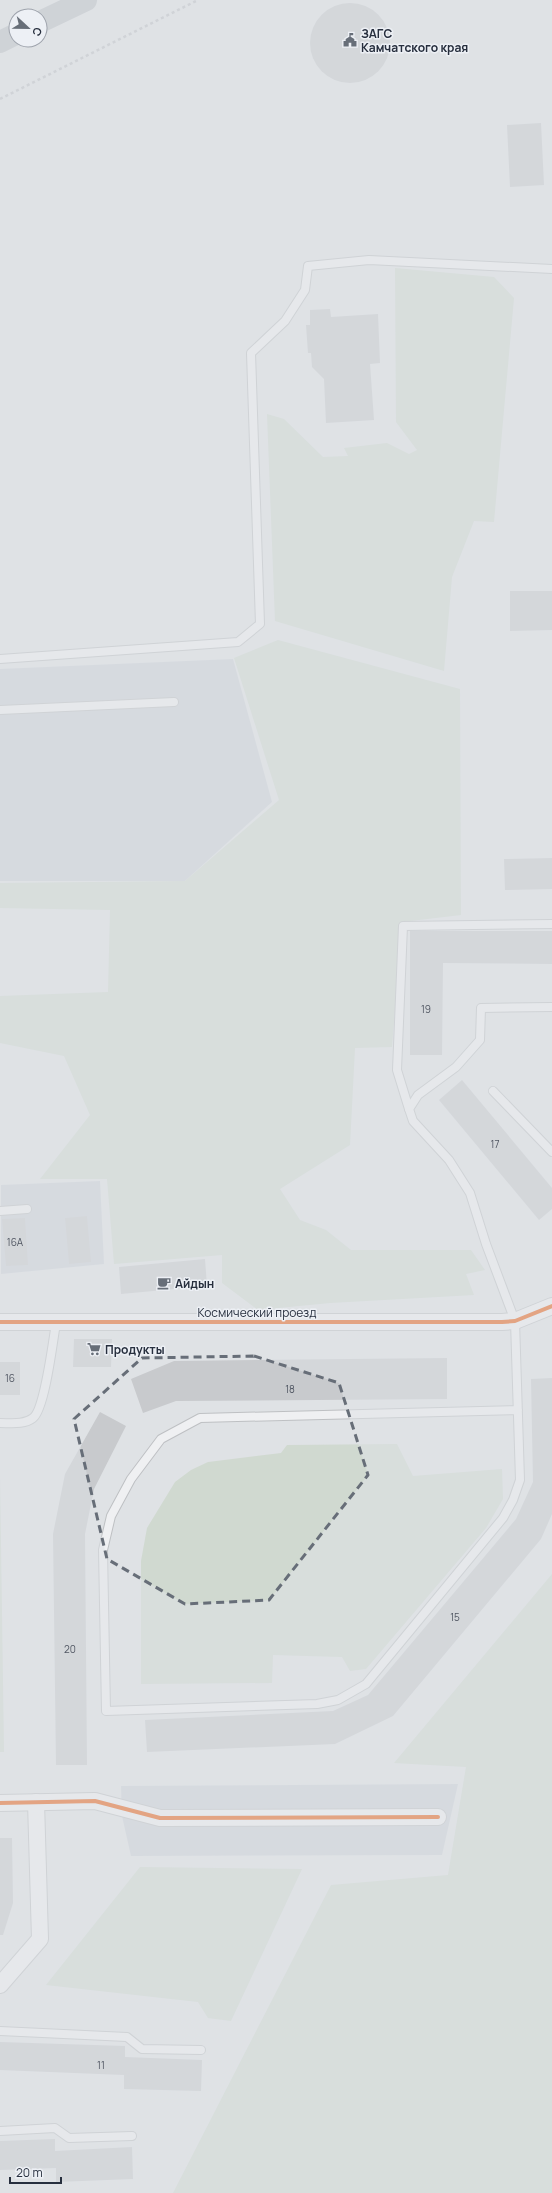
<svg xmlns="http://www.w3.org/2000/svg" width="552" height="2193" font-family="Manrope,sans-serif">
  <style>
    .built { fill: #cdd1d8 }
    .green { fill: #d0d9d0 }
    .building { fill: #c8cacd }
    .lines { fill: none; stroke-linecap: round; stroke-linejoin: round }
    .service-casing { stroke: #bec0c3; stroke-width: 10 }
    .minor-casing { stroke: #bec0c3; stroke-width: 18 }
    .path { stroke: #bfc0c5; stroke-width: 2.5; stroke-dasharray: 3 3; stroke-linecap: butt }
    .service { stroke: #eff0f2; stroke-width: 8 }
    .minor { stroke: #eff0f2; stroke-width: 16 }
    .secondary { stroke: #bdc0c5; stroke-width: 22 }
    .cycleway-casing { stroke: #edf0f5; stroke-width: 6 }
    .cycleway { stroke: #e8590c; stroke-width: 4 }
    .marked { fill: none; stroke: #676e78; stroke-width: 3; stroke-dasharray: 8 5; stroke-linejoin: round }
    .labels { text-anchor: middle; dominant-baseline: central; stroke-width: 3; stroke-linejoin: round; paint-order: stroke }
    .number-label { font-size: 10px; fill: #505662 }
    .poi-label { font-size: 12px; font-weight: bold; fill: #272f3e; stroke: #edf0f5; text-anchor: start }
    .street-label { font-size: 12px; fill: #272f3e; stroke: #edf0f5 }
  </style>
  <rect width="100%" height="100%" fill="#dfe2e5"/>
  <g class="built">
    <polygon points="233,659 272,802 185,881 0,881 0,669"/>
    <polygon points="100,1181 104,1264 1,1274 1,1185"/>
    <polygon points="458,1784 442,1855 131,1856 122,1816 121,1786"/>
  </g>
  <g class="green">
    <polygon points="395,268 494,277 514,298 494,522 474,521 452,577 444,671 275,621 267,414 284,419 323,457 348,456 344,448 387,443 409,454 417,450 396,422"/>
    <polygon points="278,640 460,689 461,915 402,922 392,1047 355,1048 350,1145 280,1189 300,1220 326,1230 351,1250 471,1250 485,1270 466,1274 474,1295 330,1303 258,1310 222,1283 222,1255 114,1264 107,1179 40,1179 90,1115 64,1056 0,1043 0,996 108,992 110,910 0,908 0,883 185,881 279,800 234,658"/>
    <polygon points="397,1444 413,1476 502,1469 503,1499 486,1528 366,1669 350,1671 342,1657 273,1655 272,1683 141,1684 141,1561 147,1528 175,1482 191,1470 208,1462 281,1453 287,1445"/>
    <polygon points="0,1477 4,1752 0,1752"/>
    <polygon points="552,1574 552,2193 173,2193 331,1885 448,1875 466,1767 394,1763"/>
    <polygon points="140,1867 302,1869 231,2021 208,2018 198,2002 46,1985"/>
  </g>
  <g class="building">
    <circle cx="350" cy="43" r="40"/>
    <polygon points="541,123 544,185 510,187 507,125"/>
    <polygon points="330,309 331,317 378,314 380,363 370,364 374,420 326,423 324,379 312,367 311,353 308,353 306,325 310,325 310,310"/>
    <polygon points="510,591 552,591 552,630 510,631"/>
    <polygon points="552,858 552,889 505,890 504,859"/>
    <polygon points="410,931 552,931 552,964 443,963 442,1055 410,1055"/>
    <polygon points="462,1080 552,1188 552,1209 539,1220 439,1100"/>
    <polygon points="87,1216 91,1262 69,1264 65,1218"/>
    <polygon points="25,1218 28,1265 6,1266 2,1219"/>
    <polygon points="205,1259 207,1286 121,1294 119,1267"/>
    <polygon points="74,1339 112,1339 111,1367 73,1367"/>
    <polygon points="447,1358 447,1399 176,1401 143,1413 131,1379 174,1361"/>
    <rect x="0" y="1362" width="20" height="33"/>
    <polygon points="552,1378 552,1514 541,1539 393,1716 335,1744 147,1752 145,1720 333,1711 368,1695 516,1519 533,1482 531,1379"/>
    <polygon points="100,1412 126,1426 94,1489 85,1534 87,1765 56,1765 53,1534 65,1474"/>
    <polygon points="0,1838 12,1838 13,1903 3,1935 0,1935"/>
    <polygon points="0,2042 125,2046 125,2057 202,2060 201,2091 124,2089 124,2075 0,2070"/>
    <polygon points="55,2139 55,2151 132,2147 133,2179 56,2182 56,2168 0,2170 0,2141"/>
  </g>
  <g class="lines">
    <g class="service-casing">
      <g id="service">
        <polyline points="0,659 238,642 260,624 251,353 285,321 305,290 308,266 369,260 552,269"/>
        <polyline points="0,710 174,702"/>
        <polyline points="493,1091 552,1152"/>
        <polyline points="409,1109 397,1070 403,926 552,924"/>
        <polyline points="0,1211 27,1209"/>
        <polyline points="518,1410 200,1418 161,1439 131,1479 111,1516 103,1550 106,1711 317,1704 338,1700 366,1684 503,1518 513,1500 520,1480 515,1321 486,1244 470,1193 449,1160 413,1121 409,1109 418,1095 456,1067 480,1040 481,1008 552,1007"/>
        <path d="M0 1423C11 1423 24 1425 33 1418 45 1409 53 1340 56 1323"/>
        <polyline points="0,2031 127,2037 142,2049 201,2050"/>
        <polyline points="0,2131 55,2128 69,2138 132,2136"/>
      </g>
    </g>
    <g class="minor-casing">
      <g id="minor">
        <polyline points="0,1322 502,1322 515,1321 552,1306"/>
        <polyline points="0,1803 95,1801 160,1818 438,1817"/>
        <polyline points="0,1985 40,1939 36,1802"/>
      </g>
    </g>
    <polyline class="path" points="0,99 198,0"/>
    <use href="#service" class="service"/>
    <use href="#minor" class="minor"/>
    <g class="secondary">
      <polyline points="40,22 86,0"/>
      <polyline points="0,42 16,34"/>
    </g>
    <g class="cycleway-casing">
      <g id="cycleway">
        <polyline points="0,1322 502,1322 515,1321 552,1306"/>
        <polyline points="0,1803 95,1801 160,1818 438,1817"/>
      </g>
    </g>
    <use href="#cycleway" class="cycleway"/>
  </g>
  <path d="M0 0H552V2193H0ZM254 1356 339 1383 368 1475 269 1600 185 1604 107 1559 74 1419 142 1358Z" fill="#dfe2e5" fill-opacity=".55" fill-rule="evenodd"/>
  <path class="marked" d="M254 1356 339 1383 368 1475 269 1600 185 1604 107 1559 74 1419 142 1358Z"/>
  <defs>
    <g id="civic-bare" transform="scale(1.08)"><path d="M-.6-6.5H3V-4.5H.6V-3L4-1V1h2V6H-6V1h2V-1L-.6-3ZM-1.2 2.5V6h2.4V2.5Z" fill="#676e78" stroke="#edf0f5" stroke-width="2.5" paint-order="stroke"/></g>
    <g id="cafe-bare" transform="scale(1.08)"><path d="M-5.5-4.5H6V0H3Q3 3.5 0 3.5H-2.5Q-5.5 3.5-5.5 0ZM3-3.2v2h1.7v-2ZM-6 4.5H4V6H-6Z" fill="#676e78" stroke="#edf0f5" stroke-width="2.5" paint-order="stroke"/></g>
    <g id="supermarket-bare" transform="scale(1.08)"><path d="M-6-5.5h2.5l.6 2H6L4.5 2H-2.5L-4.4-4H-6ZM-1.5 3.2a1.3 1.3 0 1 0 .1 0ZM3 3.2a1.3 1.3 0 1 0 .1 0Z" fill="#676e78" stroke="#edf0f5" stroke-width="2.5" paint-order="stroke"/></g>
  </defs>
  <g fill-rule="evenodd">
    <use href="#civic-bare" x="350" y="40"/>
    <use href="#cafe-bare" x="164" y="1283"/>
    <use href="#supermarket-bare" x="94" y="1349"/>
  </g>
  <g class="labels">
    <g class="number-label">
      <text x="426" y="1009">19</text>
      <text x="495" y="1144">17</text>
      <text x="15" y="1242">16А</text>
      <text x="10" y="1378">16</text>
      <text x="290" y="1389">18</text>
      <text x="455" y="1617">15</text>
      <text x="70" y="1649">20</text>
      <text x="101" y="2065">11</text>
    </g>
    <g class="poi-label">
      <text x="361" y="33">ЗАГС<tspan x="361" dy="14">Камчатского края</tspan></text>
      <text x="175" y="1283">Айдын</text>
      <text x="105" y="1349">Продукты</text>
    </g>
    <g class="street-label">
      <text x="257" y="1312">Космический проезд</text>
    </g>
  </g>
  <g transform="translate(28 28) rotate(112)"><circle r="19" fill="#edf0f5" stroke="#9ea3ac"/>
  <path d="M0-3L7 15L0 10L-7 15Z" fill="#676e78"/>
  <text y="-6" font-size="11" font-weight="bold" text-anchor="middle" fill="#272f3e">С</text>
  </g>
  <path d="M10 2177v6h51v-6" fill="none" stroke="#272f3e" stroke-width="2"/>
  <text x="16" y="2177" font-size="12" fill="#272f3e" stroke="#edf0f5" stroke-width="3" paint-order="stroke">20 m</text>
</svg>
